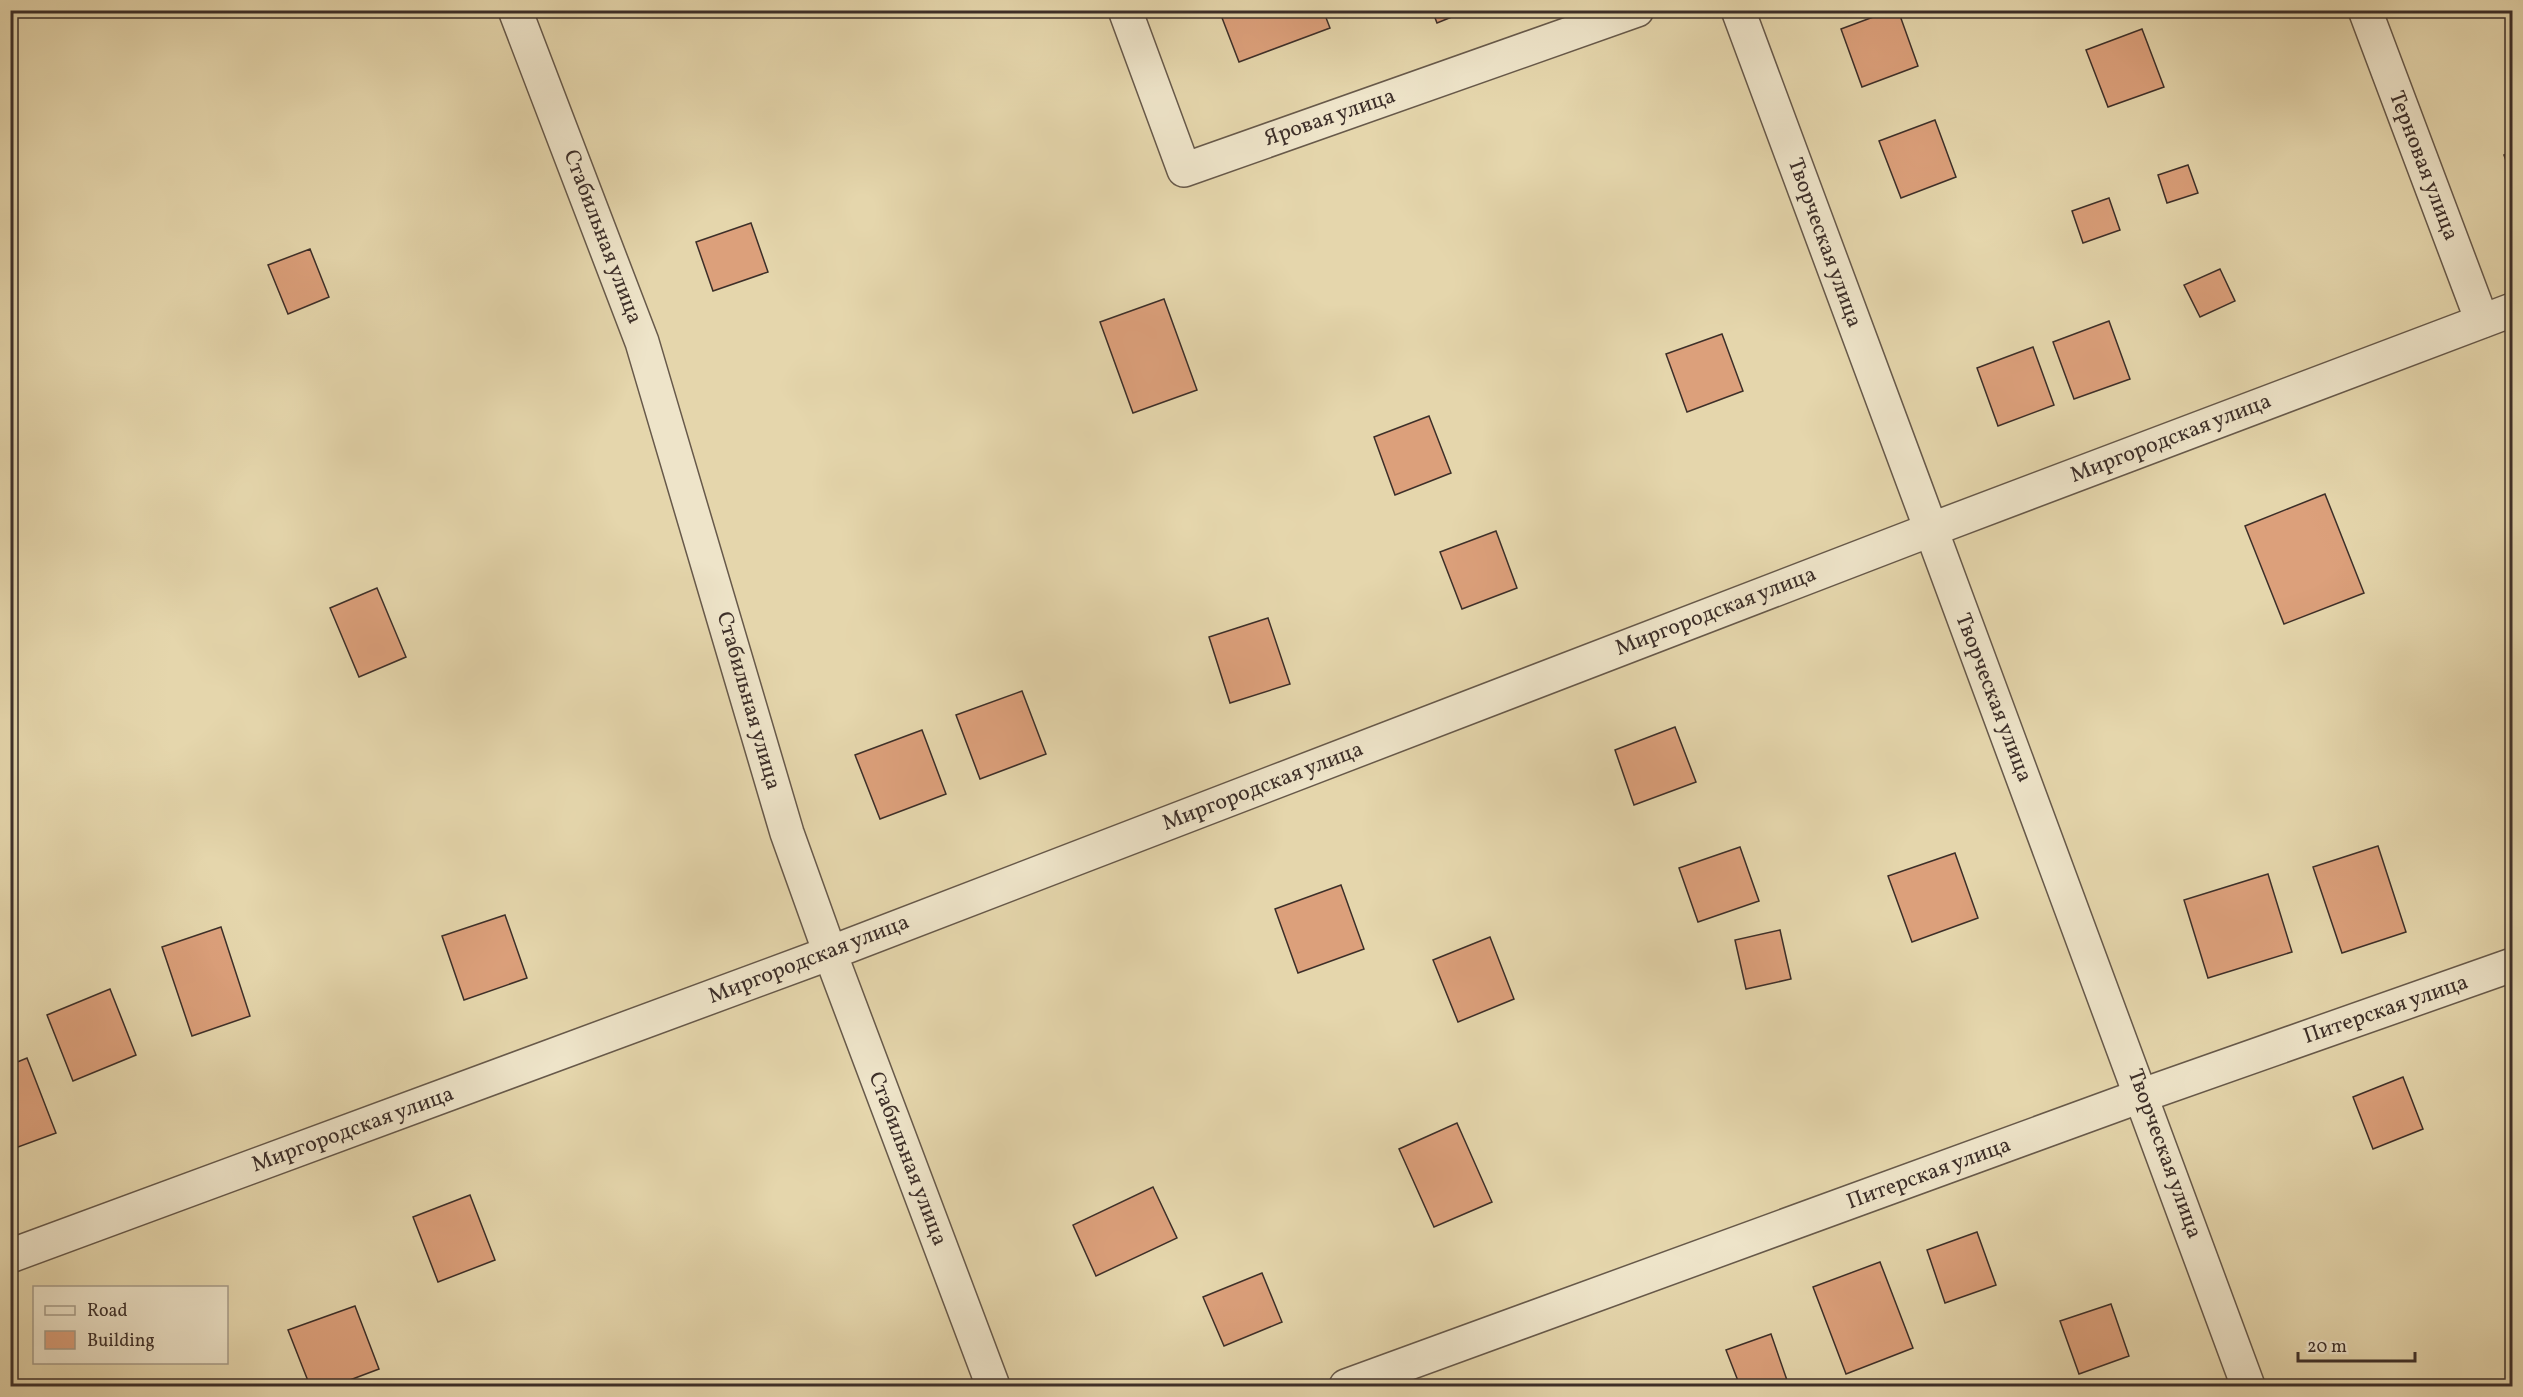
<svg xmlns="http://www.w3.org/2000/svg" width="2523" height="1397" font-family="Vollkorn,serif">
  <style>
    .building { fill: #dca07b; stroke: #3d2f29; stroke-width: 1.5 }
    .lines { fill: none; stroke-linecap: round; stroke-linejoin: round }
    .minor-casing { stroke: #67594a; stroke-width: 36 }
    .minor { stroke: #eee4c9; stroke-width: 33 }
    .labels { text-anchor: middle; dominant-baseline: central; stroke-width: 4.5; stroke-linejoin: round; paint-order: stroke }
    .street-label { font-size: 22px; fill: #3d2f29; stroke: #eee4c9 }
  </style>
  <rect width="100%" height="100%" fill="#e5d6ac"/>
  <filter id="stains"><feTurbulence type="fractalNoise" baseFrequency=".00333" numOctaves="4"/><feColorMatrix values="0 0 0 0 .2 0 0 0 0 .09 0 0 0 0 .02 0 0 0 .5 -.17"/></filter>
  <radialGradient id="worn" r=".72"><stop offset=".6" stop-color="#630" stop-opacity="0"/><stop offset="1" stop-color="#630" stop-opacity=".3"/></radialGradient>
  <g class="building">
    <polygon points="1219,10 1323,10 1330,28 1239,62"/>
    <polygon points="1432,10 1469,10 1437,23"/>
    <polygon points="1892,10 1898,10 1918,66 1862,87 1841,29"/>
    <polygon points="2142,29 2164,87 2108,107 2086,50"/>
    <polygon points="1935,120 1956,177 1901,198 1879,141"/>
    <polygon points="2512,152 2512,178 2504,155"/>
    <polygon points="2188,165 2198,193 2167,203 2158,175"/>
    <polygon points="2109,198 2120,230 2083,243 2072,211"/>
    <polygon points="751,223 768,272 713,291 696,242"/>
    <polygon points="310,249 329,297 288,314 268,265"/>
    <polygon points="2220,269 2235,301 2200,317 2184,285"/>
    <polygon points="1164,299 1197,390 1133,413 1100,322"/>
    <polygon points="2109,321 2130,379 2074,399 2053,342"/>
    <polygon points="1722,334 1743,391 1687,412 1666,354"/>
    <polygon points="2033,347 2054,405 1998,426 1977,368"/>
    <polygon points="1429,416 1451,473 1395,495 1374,437"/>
    <polygon points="2325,494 2364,593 2284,624 2245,526"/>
    <polygon points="1496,531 1517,588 1462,609 1440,552"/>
    <polygon points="377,588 406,657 359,677 330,608"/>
    <polygon points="1268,618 1290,684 1230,703 1209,637"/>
    <polygon points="1022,691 1046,754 980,779 956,715"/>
    <polygon points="1675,727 1696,782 1634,805 1615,750"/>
    <polygon points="922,730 946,794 880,819 855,755"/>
    <polygon points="2378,846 2406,932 2342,953 2313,867"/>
    <polygon points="1740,847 1759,901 1698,922 1679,868"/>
    <polygon points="1955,853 1978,918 1912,942 1888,876"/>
    <polygon points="2268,874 2292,952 2208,978 2184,900"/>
    <polygon points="1341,885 1364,949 1298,973 1275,909"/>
    <polygon points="505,915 527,978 464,1000 442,936"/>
    <polygon points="221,927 250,1016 192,1036 162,947"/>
    <polygon points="1780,930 1791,979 1746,989 1735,940"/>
    <polygon points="1490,937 1514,999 1458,1022 1433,960"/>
    <polygon points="110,989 136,1055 73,1081 47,1015"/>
    <polygon points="27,1058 56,1133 10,1150 10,1065"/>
    <polygon points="2403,1077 2423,1129 2373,1149 2353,1097"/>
    <polygon points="1457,1123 1492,1202 1434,1227 1399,1149"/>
    <polygon points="1153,1187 1177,1238 1096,1276 1073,1225"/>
    <polygon points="470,1195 495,1260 438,1282 413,1217"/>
    <polygon points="1977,1232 1996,1285 1945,1303 1927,1250"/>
    <polygon points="1880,1262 1913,1348 1846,1374 1813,1287"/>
    <polygon points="1262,1273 1282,1322 1224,1346 1203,1297"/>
    <polygon points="2111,1304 2129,1356 2079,1374 2060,1321"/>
    <polygon points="355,1306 379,1369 334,1386 310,1386 288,1330"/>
    <polygon points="1771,1334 1789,1386 1740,1386 1726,1350"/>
  </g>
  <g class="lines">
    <g class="minor-casing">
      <g id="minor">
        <polyline points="515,10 642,342 787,833 830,953 993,1386"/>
        <polyline points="1125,10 1184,170 1637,10"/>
        <path d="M1738 10C1907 469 2082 927 2248 1386"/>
        <polyline points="2365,10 2482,321"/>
        <polyline points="10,1256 830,953 1930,530 2512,310"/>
        <polyline points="1346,1386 2143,1095 2512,965"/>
      </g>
    </g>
    <use href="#minor" class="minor"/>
  </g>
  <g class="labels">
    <g class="street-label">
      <text transform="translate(1330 118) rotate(-19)">Яровая улица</text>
      <text transform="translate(2423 166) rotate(69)">Терновая улица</text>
      <text transform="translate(602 237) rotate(69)">Стабильная улица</text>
      <text transform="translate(1824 243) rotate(70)">Творческая улица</text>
      <text transform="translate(2171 439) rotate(-21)">Миргородская улица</text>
      <text transform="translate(1716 612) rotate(-21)">Миргородская улица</text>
      <text transform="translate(1993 698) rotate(69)">Творческая улица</text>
      <text transform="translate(748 701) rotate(74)">Стабильная улица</text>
      <text transform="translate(1263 787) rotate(-21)">Миргородская улица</text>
      <text transform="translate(809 960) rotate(-21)">Миргородская улица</text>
      <text transform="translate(2386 1010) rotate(-19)">Питерская улица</text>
      <text transform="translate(353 1130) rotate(-20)">Миргородская улица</text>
      <text transform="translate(2164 1154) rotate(70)">Творческая улица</text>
      <text transform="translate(907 1159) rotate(69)">Стабильная улица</text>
      <text transform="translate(1929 1174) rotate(-20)">Питерская улица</text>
    </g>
  </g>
  <rect width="2523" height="1397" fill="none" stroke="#e5d6ac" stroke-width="36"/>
  <rect x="12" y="12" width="2499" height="1373" fill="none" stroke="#3d2f29" stroke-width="3"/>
  <rect x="18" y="18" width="2487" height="1361" fill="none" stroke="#3d2f29" stroke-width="1.5"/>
  <rect x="33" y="1286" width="195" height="78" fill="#eee4c9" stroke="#a79c89" stroke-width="1.5"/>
  <rect x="45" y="1306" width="30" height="9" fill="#eee4c9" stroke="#a79c89" stroke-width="1.5"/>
  <text x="87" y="1316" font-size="18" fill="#3d2f29">Road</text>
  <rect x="45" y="1331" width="30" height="18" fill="#dca07b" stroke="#a79c89" stroke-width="1.5"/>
  <text x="87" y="1346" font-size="18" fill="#3d2f29">Building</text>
  <path d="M2298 1352v9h117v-9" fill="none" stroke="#3d2f29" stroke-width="3"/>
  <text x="2307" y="1352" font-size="18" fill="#3d2f29" stroke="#eee4c9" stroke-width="4.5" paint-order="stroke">20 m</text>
  <rect width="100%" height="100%" filter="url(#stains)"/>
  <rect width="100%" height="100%" fill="url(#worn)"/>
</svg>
